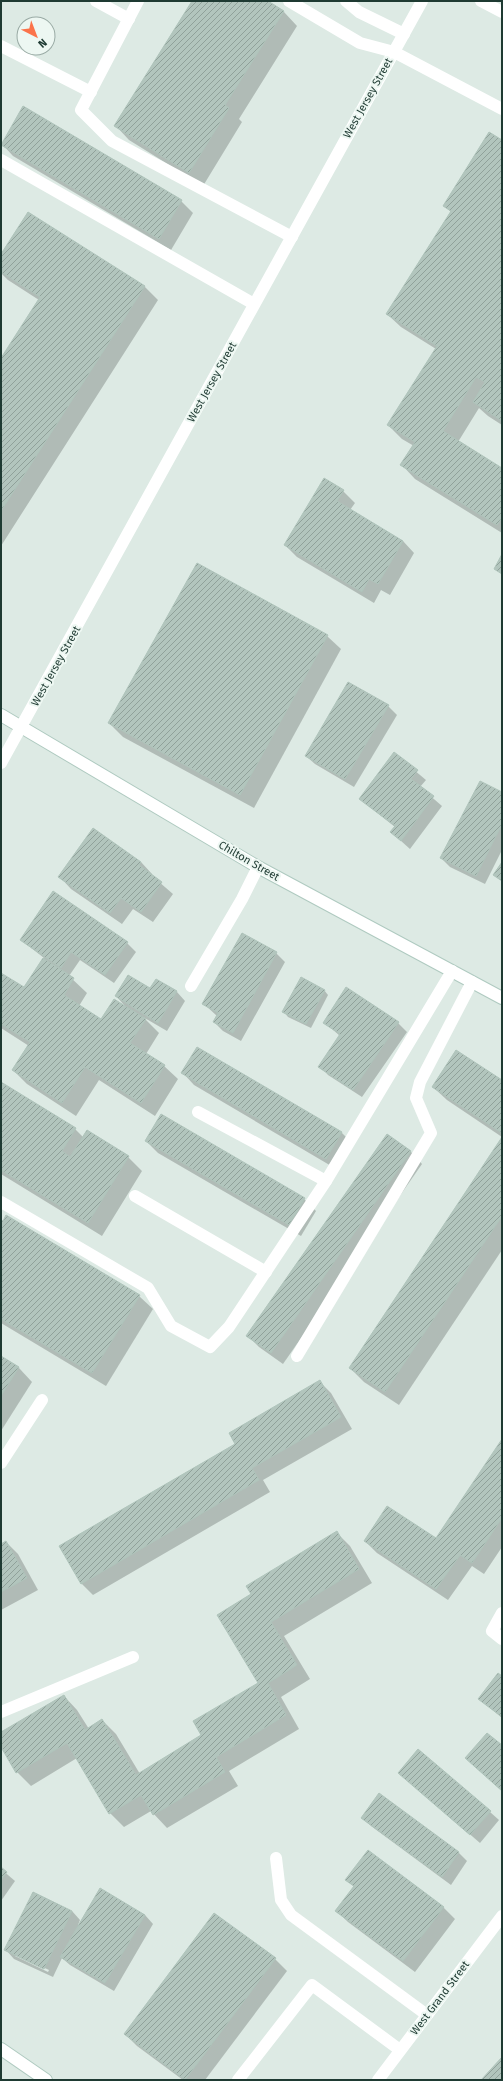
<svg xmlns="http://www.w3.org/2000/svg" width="503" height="2081" font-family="'Fira Sans',sans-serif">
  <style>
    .shadow { fill: #0003; fill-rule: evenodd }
    .building { fill: url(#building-hatch); stroke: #afc4bb }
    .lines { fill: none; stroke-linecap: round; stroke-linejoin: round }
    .secondary-casing { stroke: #afcac0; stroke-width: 14 }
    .service { stroke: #fff; stroke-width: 12 }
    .tertiary { stroke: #fff; stroke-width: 12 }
    .secondary { stroke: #fff; stroke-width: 12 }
    .labels { text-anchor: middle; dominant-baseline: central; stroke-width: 4; stroke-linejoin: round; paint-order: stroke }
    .street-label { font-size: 11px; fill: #1e3a32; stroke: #edf7f2 }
  </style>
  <defs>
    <pattern id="building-hatch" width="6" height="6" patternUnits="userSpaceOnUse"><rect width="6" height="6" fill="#b2c5bd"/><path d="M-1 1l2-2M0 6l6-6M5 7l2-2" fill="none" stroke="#90a19a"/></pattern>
  </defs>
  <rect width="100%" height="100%" fill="#ddeae4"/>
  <g class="shadow">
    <polygon points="193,1 266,1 284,12 297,26 239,119 242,122 203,186 129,140 116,126"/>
    <polygon points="24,107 181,201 193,213 171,250 13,156 2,144"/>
    <polygon points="502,141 502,425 488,416 479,408 458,442 502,469 502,533 415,479 402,465 414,446 402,439 388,425 436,349 401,327 387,314 451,212 444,206"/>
    <polygon points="1,256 144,286 158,300 1,546 1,360 39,300 8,280 1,273"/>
    <polygon points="324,479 343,491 355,503 350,510 403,541 414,553 390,595 381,590 374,603 297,557 285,545"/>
    <polygon points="327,636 341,649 254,808 123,737 109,723"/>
    <polygon points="388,706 397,715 354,787 315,764 306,756"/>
    <polygon points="395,754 426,780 420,787 442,806 410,849 391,832 395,827 360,799"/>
    <polygon points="502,793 502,850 485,884 450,867 441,858"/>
    <polygon points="141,862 152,874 151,875 173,894 153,922 133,909 122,924 71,889 60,877"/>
    <polygon points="21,940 127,943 136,952 114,983 80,960 69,976 87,993 79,1006 102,1020 125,1006 116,996 151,990 157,980 177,992 185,1001 167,1031 143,1017 159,1033 146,1054 164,1066 178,1079 155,1116 99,1080 76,1116 27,1084 13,1070 29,1046 1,1028 1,974 24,989 44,958"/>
    <polygon points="276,953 285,962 241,1041 223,1031 214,1022 217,1016 204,1004"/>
    <polygon points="324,990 328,995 311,1028 288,1017 284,1012"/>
    <polygon points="324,1022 398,1023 407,1032 362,1097 328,1075 320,1066 340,1036"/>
    <polygon points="183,1073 341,1132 353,1144 338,1170 194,1085"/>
    <polygon points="502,1081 502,1137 447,1100 433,1087"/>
    <polygon points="1,1084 75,1129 83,1137 87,1132 128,1157 142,1171 102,1236 1,1174"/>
    <polygon points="387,1136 411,1152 422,1164 283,1364 259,1347 248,1336"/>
    <polygon points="502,1139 502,1250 399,1405 364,1382 350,1368"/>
    <polygon points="146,1141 304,1199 316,1211 301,1236 158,1153"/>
    <polygon points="1,1221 139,1296 153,1309 106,1386 1,1323"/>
    <polygon points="1,1357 19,1368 32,1382 1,1431"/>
    <polygon points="320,1382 331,1393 352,1429 263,1480 270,1492 93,1595 81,1583 237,1444"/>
    <polygon points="502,1441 502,1547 484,1574 472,1566 448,1600 377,1553 365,1541 437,1540"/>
    <polygon points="337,1533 350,1546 372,1583 284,1636 310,1679 281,1697 299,1729 229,1771 238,1786 167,1828 151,1811 124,1827 110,1813 77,1758 31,1786 17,1772 1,1745 1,1733 64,1696 77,1710 89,1729 102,1720 116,1734 140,1774 203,1735 259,1683 252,1594"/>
    <polygon points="6,1542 18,1554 38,1590 1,1610 1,1545"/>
    <polygon points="502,1677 502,1718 480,1699"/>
    <polygon points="408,1781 490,1812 499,1820 480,1843"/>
    <polygon points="380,1795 459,1853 467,1861 451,1885 371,1826 362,1818"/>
    <polygon points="1,1869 15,1881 1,1901"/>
    <polygon points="347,1880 443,1907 455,1919 415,1972 348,1922 336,1910 354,1887"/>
    <path d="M101 1890 145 1915 153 1924 114 1991 70 1965 62 1958 53 1977 14 1959 6 1950 72 1911 80 1920 78 1925 79 1926ZM15 1954 49 1970 48 1972 15 1956Z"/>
    <polygon points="275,1959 287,1971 205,2080 183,2080 137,2046 125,2034"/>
  </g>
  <g class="building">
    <polygon points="192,1 268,1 284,11 225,105 229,108 189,173 114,126"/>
    <polygon points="23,106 182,200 159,239 1,145"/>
    <polygon points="489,132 502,140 502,421 473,402 485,382 476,377 443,431 502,468 502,518 497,525 400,465 415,442 387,425 437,346 386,314 451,211 443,206"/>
    <polygon points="28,212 145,286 1,511 1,358 40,297 1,272 1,254"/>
    <polygon points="324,478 344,490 337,501 403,541 378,584 369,579 362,592 284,545"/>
    <polygon points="502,554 502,574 494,569"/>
    <polygon points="197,563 328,635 240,795 108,723"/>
    <polygon points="348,682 389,705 345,779 305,756"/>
    <polygon points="394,752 418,770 411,779 434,796 401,841 390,832 395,826 359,799"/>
    <polygon points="480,781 502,792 502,824 476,876 440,858"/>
    <polygon points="93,828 141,862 139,865 162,882 141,912 121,898 110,913 58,877"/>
    <polygon points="502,862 502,881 493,875"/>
    <polygon points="53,891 128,942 105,975 71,952 61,968 20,940"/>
    <polygon points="242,933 277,952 233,1033 213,1022 218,1013 202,1004"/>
    <polygon points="43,958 74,978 64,995 101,1019 114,999 146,1019 130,1043 165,1065 141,1103 85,1067 62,1103 12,1070 30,1042 1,1024 1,973 24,987"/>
    <polygon points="128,975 150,988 156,979 177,991 158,1023 115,996"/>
    <polygon points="301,977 325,990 306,1024 282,1012"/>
    <polygon points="346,987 399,1022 353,1090 318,1067 340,1034 323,1023"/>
    <polygon points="197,1047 342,1132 326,1159 181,1073"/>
    <polygon points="456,1050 502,1080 502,1133 432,1087"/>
    <polygon points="1,1082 76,1128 62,1151 70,1157 87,1130 129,1156 88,1223 1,1170"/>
    <polygon points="161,1114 305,1198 289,1225 145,1141"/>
    <polygon points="387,1134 411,1151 271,1353 246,1336"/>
    <polygon points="502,1137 502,1216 385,1392 349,1368"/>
    <polygon points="6,1215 140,1295 92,1373 1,1319 1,1220 3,1221"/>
    <polygon points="1,1356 19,1367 1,1396"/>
    <polygon points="320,1380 341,1417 252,1468 259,1480 81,1584 59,1546 235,1444 229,1433"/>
    <polygon points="502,1439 502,1518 472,1563 460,1555 436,1589 364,1541 387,1506 436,1538"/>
    <polygon points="337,1531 359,1569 271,1622 297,1665 268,1683 286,1715 216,1757 225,1772 153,1815 141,1795 109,1814 67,1743 16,1773 1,1747 1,1732 64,1695 85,1730 102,1719 136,1775 201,1735 193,1721 258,1683 217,1615 251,1594 246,1586"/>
    <polygon points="6,1541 27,1578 1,1592 1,1544"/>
    <polygon points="498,1673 502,1676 502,1717 478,1699"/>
    <polygon points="487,1733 502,1745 502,1791 465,1758"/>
    <polygon points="418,1749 491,1811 470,1835 398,1773"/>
    <polygon points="379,1793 459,1852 442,1877 361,1818"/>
    <polygon points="368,1850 444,1907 403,1961 335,1911 354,1886 345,1880"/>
    <polygon points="1,1867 7,1872 1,1880"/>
    <polygon points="100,1888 145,1915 105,1983 60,1957"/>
    <polygon points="33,1892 72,1911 44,1969 4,1950"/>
    <polygon points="214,1913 276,1958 185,2080 124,2034"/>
    <polygon points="502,2057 502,2080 481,2080"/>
  </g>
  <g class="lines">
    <g class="secondary-casing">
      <g id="secondary">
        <polyline points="1,715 258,867 502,998"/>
        <polyline points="1,2049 46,2080"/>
      </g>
    </g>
    <g class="service">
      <polyline points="96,1 129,19"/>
      <polyline points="138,1 81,110 112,141 292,237"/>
      <polyline points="289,1 360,43 394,52 502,109"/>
      <polyline points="346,1 359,12 404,34"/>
      <polyline points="481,1 502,12"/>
      <polyline points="1,46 91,92"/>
      <polyline points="1,160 254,304"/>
      <polyline points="191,986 242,899 258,867"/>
      <polyline points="198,1112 326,1181 452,971"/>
      <polyline points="135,1196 266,1272"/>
      <polyline points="1,1202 148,1288 171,1326 210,1347 229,1327 326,1181"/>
      <polyline points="297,1356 431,1133 416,1098 420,1082 472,982"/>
      <polyline points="1,1463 42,1400"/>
      <polyline points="502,1613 492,1631 502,1639"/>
      <polyline points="1,1712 133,1657"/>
      <polyline points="276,1858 281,1900 291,1915 427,2015"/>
      <polyline points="238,2080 312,1985 400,2050"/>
    </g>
    <g class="tertiary">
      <polyline points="1,763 422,1"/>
      <polyline points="378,2080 502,1916"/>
    </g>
    <use href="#secondary" class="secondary"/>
  </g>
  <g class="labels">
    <g class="street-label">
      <text transform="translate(368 98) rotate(-61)">West Jersey Street</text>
      <text transform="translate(212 382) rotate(-61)">West Jersey Street</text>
      <text transform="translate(56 666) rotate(-61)">West Jersey Street</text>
      <text transform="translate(249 861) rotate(30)">Chilton Street</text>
      <text transform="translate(440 1998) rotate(-53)">West Grand Street</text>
    </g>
  </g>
  <rect width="503" height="2081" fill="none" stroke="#1e3a32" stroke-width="4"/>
  <g transform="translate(36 36) rotate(138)"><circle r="19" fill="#edf7f2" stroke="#9aaba5"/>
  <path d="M0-3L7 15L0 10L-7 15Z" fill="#fb734a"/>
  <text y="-6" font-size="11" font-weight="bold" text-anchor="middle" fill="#1e3a32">N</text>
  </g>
</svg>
